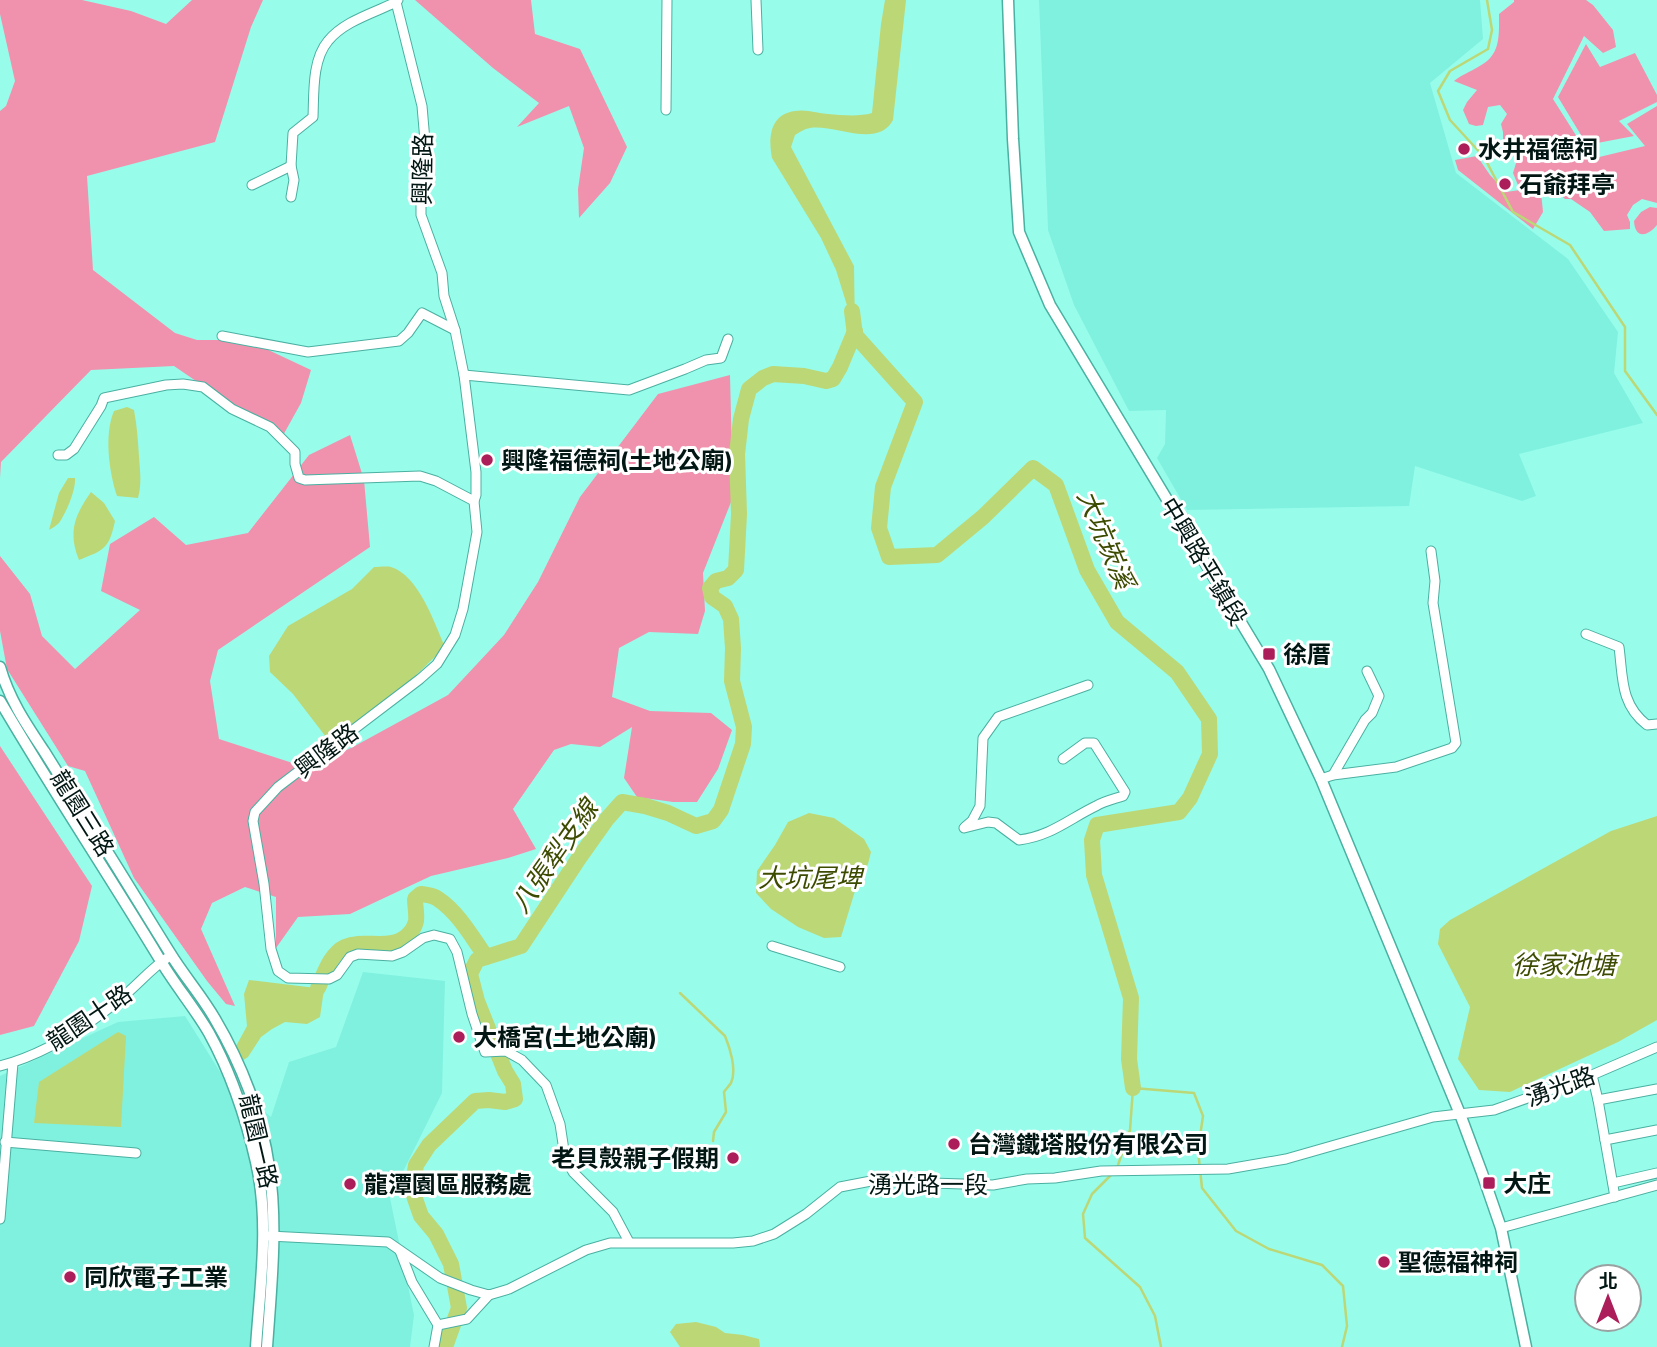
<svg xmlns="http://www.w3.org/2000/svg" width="1657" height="1347" font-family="'Titillium Web','Noto Sans TC',sans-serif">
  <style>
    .built { fill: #80f1df }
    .green { fill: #f092ad }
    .water { fill: #bcd776 }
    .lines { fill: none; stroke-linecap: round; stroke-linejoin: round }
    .stream { stroke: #bcd776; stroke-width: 2.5 }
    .river { stroke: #bcd776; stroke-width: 16 }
    .minor-casing { stroke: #4ab0a1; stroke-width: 11 }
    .tertiary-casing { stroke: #4ab0a1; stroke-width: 13 }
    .minor { stroke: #fff; stroke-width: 9 }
    .tertiary { stroke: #fff; stroke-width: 10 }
    .poi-dot { fill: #ac1e59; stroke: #fff; stroke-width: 2.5 }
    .labels { text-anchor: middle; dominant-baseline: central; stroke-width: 6; stroke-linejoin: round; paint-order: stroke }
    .poi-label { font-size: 24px; font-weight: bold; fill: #021713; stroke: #fff; text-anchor: start }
    .street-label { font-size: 24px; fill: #021713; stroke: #fff }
    .water-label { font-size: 26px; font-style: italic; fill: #3c4b00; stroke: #fff }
  </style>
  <rect width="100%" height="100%" fill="#98fceb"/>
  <g class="built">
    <polygon points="1039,0 1480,0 1483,39 1430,83 1456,173 1568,259 1618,332 1614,373 1643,423 1519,454 1536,496 1522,501 1415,466 1409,506 1187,510 1157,458 1165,444 1166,410 1129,411 1074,305 1048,230"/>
    <polygon points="363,972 445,981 442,1093 390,1198 414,1315 410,1347 0,1347 0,1076 118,1022 185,1016 222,1075 271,1117 289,1062 336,1047"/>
  </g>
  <g class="green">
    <polygon points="0,0 82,0 131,11 166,24 192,0 263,0 251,27 215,142 87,176 93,270 175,333 197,340 247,340 311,370 301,403 281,439 174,366 91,370 1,462 0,478 0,111 6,106 15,81 0,14"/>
    <polygon points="415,0 531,0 535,34 580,49 627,147 610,183 579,218 578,189 584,148 569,106 517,127 539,103 493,68"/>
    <path d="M1514 0H1586L1593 5 1613 30 1616 47 1603 53 1584 36 1553 99 1591 159 1645 146 1627 124 1657 106V203L1642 199 1633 205 1627 215 1630 222V229L1604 231 1590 212 1571 199H1565L1553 188 1541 192 1543 212 1533 229 1458 170 1455 160 1477 156 1490 175 1506 192 1520 190 1513 173 1517 160 1503 145V132L1501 124 1507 114 1500 105 1488 107 1483 125 1476 126 1469 124 1463 110 1467 102 1477 90 1454 81C1461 75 1470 72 1478 67 1501 56 1499 36 1499 14L1514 2Z"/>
    <polygon points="1586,44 1600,67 1635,53 1657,95 1657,102 1619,121 1634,136 1587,145 1558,97"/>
    <path d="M1650 207 1657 208V225C1647 237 1635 239 1634 221L1641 212Z"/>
    <polygon points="730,375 733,497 703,573 705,611 698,634 649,632 619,648 612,697 650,711 711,713 732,730 718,769 697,802 673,802 637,797 624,778 632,727 600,747 571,744 554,750 513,809 536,849 508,858 431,876 350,914 298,917 276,948 276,897 245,887 212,903 201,929 235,1006 226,1004 207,981 134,878 85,771 68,766 7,669 0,631 0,556 30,594 42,636 75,669 140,610 101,591 110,544 154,517 186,545 248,533 309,455 350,435 364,480 370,547 218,650 210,681 219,739 308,768 353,747 448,695 504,635 538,582 580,497 658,394"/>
    <polygon points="0,746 92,886 79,941 34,1026 0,1035"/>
  </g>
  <g class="water">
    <path d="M885 0H906L893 120C878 149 834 124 810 128 804 129 800 132 795 135L791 147 854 266 855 331 836 270 821 238 772 158C768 138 770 114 795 111 806 109 817 113 828 114 841 115 859 117 872 113L881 24Z"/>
    <path d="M127 407 134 410C137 426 138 441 139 457 140 471 142 484 138 498L117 496C109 472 104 434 114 411Z"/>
    <path d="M68 478H75C76 490 66 513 59 523 56 526 52 528 49 530L59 493Z"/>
    <path d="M91 492 104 503 115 521C109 549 104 550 79 560 68 533 74 516 91 492Z"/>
    <path d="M374 567C379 567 386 566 391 567 419 576 434 622 445 647L408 683 350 733 326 737 293 694 270 672 269 656 288 626 352 589Z"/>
    <polygon points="809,813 834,818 864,839 871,852 868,864 858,881 841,937 824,938 798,927 771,909 756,893 757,871 775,845 788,822"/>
    <polygon points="1657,816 1657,1020 1618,1042 1510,1092 1479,1090 1458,1059 1470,1007 1438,944 1440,929 1450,920 1611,831"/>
    <polygon points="249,980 324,989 320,1017 307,1024 285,1022 272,1029 261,1037 248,1057 242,1061 235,1048 247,1026 244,994"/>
    <polygon points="118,1032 126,1036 121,1127 34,1123 39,1082"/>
    <polygon points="696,1322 716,1327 725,1333 743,1335 759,1339 760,1347 680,1347 670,1332 676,1324"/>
  </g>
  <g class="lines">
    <g class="stream">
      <polyline points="1487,0 1492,30 1488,49 1450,71 1438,91 1450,120 1484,157 1513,212 1570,245 1625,327 1625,371 1657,415"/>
      <path d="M680 993 725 1036C730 1048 737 1070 731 1083 729 1086 726 1089 724 1092L726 1112 714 1132 713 1141"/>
      <polyline points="1117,1168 1130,1130 1133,1088 1194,1093 1203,1116 1198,1150 1202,1188 1236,1231 1269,1249 1322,1265 1343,1286 1347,1326 1342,1347"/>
      <polyline points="1113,1173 1092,1194 1083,1214 1085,1238 1140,1287 1155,1316 1161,1347"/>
    </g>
    <g class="river">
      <polyline points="852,311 855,335 915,402 883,487 879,528 889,557 937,555 983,517 1033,468 1056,485 1087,570 1117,622 1177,672 1209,719 1210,754 1190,798 1179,812 1097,825 1092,840 1094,875 1131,998 1129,1059 1133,1088"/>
      <path d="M318 988C324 975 330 954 345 947 365 938 390 952 408 935 412 931 415 926 416 921 417 914 415 906 415 899L421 894C427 895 433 895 438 899 458 912 472 937 486 957"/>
      <polyline points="445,1347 459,1308 451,1264 436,1234 421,1216 412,1190 416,1165 429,1145 475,1101 489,1100 505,1102 515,1099 513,1084 505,1071 477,1001 470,974 477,960 521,946 579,858 606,820 622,802 645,806 668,813 696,826 713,821 721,810 743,744 744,727 732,681 733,648 731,619 725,606 712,597 710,588 716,581 728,578 736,570 739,514 737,454 741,419 749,389 763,378 773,374 804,376 826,381 833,379 840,367 855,331"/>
    </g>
    <g class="minor-casing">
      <g id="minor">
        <polyline points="398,0 396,2 422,106 425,141 421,176 421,215 442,273 444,296 455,330 464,375 476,472 476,495 474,501 477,532 463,609 455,635 437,664 420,679 278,787 255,812 253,821 264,884 271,949 278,971 288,978 329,979 337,975 350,957 358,954 392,956 403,952 423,938 434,935 450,939 457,952 472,1014 485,1052 506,1051 522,1060 546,1085 560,1124 565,1157 573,1172 613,1212 629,1242"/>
        <polyline points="756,0 758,50"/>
        <polyline points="666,110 667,0"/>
        <polyline points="252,185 291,166"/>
        <path d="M291 197 294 180 291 166 293 133 313 117C314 93 312 60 328 41 344 21 374 13 396 2"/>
        <polyline points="222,336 308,352 399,341 408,333 422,313 455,330"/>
        <polyline points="464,375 629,390 685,369 706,360 721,358 728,339"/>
        <polyline points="58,455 66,455 74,449 101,406 104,398 166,385 183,384 203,387 232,409 270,427 295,452 295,464 299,478 305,480 420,476 436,481 474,501"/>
        <path d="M1586 634 1619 647C1623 677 1620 704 1647 725L1657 724"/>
        <polyline points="1333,775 1365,720 1372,713 1379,696 1367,671"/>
        <polyline points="1321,779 1333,775 1396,767 1452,748 1456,743 1433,603 1435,581 1431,551"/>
        <polyline points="965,827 972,821 980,806 983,738 998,717 1088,685"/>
        <path d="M964 828 988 822 996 823 1019 840C1051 836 1069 819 1096 806 1104 801 1114 799 1123 796L1125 792 1094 743H1085L1063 759"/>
        <polyline points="772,946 840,967"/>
        <path d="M0 1066C46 1054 90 1025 126 994 140 982 152 968 167 958"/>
        <polyline points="1592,1075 1598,1100 1615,1197"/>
        <polyline points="1598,1100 1657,1089"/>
        <polyline points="1605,1140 1657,1130"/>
        <polyline points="5,1142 136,1153"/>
        <polyline points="1613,1183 1657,1173"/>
        <polyline points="0,1219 13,1063"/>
        <polyline points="1501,1228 1657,1185"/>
        <polyline points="269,1236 388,1242 440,1278 471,1290 489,1295 509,1289 586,1250 610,1243 733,1243 753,1241 774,1234 806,1214 840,1187 871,1181 993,1185 1027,1179 1055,1178 1101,1171 1228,1169 1286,1159 1433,1117 1494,1110 1592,1075 1657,1047"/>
        <polyline points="400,1251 412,1282 438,1325 434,1347"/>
        <polyline points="438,1325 467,1319 489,1295"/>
      </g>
    </g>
    <g class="tertiary-casing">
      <g id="tertiary">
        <polyline points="1008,0 1013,139 1019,232 1050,305 1269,669 1321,779 1460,1114 1482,1173 1501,1228 1526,1347"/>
        <path d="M0 667C9 699 26 724 44 751 59 775 74 799 89 823 117 866 143 910 170 953 184 976 202 996 215 1019 241 1063 262 1116 269 1167 278 1226 271 1288 267 1347"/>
        <path d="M0 701C51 788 107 872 159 958 174 984 194 1007 209 1033 231 1073 246 1118 256 1162 270 1222 260 1286 256 1347"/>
      </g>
    </g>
    <use href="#minor" class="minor"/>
    <use href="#tertiary" class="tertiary"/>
  </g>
  <g class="poi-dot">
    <circle cx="1464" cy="149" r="7"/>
    <circle cx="1505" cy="184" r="7"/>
    <circle cx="487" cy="460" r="7"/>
    <rect x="1262" y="647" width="14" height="14" rx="3.5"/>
    <circle cx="459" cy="1037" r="7"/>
    <circle cx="954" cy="1144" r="7"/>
    <circle cx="733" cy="1158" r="7"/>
    <rect x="1482" y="1176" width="14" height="14" rx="3.5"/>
    <circle cx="350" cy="1184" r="7"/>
    <circle cx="1384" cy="1262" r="7"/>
    <circle cx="70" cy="1277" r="7"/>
  </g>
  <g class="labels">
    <g class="poi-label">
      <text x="1478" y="149">水井福德祠</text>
      <text x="1519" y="184">石爺拜亭</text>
      <text x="501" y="460">興隆福德祠(土地公廟)</text>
      <text x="1283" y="654">徐厝</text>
      <text x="473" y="1037">大橋宮(土地公廟)</text>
      <text x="968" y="1144">台灣鐵塔股份有限公司</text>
      <text x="719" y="1158" text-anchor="end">老貝殼親子假期</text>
      <text x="1503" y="1183">大庄</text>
      <text x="364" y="1184">龍潭園區服務處</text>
      <text x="1398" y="1262">聖德福神祠</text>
      <text x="84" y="1277">同欣電子工業</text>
    </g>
    <g class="street-label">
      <text transform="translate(422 169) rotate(-89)">興隆路</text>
      <text transform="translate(1204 561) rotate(59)">中興路平鎮段</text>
      <text transform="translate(326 750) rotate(-37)">興隆路</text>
      <text transform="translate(83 813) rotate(58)">龍園三路</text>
      <text transform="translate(89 1017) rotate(-34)">龍園十路</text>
      <text transform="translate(1560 1086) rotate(-20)">湧光路</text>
      <text transform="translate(259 1141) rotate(77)">龍園一路</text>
      <text x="928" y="1184">湧光路一段</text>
    </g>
    <g class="water-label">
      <text transform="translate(1106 539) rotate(67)">大坑崁溪</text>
      <text transform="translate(554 856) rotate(-55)">八張犁支線</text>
      <text x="810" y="877">大坑尾埤</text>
      <text x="1564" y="964">徐家池塘</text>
    </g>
  </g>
  <g transform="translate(1608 1298)"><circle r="33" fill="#ffffff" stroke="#9aa2a1" stroke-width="2"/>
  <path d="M0-5L12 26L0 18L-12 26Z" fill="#ac1e59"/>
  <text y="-10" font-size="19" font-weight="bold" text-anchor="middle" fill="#021713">北</text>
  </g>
</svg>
